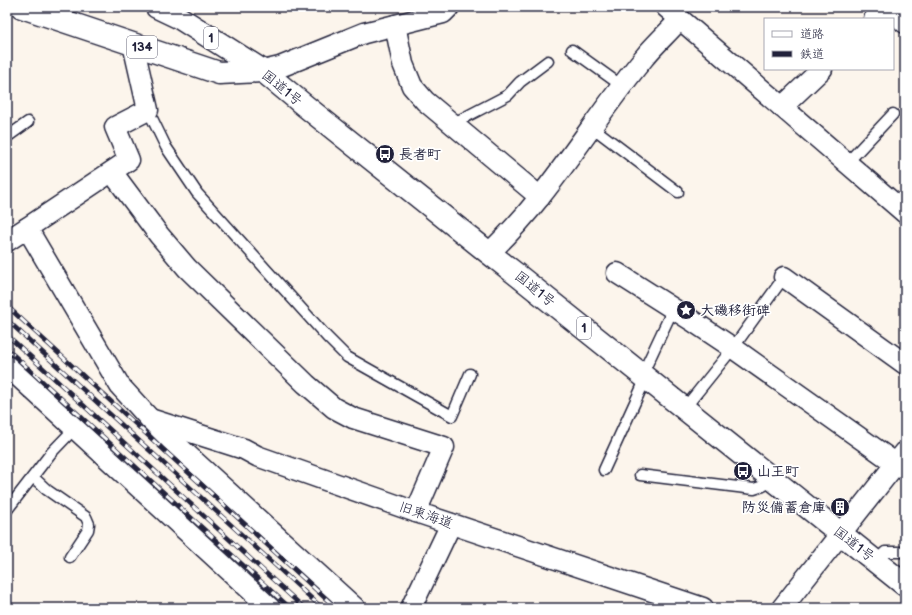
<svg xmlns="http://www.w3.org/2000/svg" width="912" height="615" font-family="'Balsamiq Sans','Klee One',sans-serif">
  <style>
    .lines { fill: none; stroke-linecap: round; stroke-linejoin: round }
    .lane-casing { stroke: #22223b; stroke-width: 13 }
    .street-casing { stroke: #22223b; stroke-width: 23 }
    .highway-casing { stroke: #22223b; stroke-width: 25 }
    .lane { stroke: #fff; stroke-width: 10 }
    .street { stroke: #fff; stroke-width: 20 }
    .highway { stroke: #fff; stroke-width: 22 }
    .rail-casing { stroke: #22223b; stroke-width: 4.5 }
    .rail { stroke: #fff; stroke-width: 3; stroke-dasharray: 9; stroke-linecap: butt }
    .labels { text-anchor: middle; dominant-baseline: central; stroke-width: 3.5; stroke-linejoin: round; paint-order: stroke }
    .shield { fill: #fff; stroke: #646476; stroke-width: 1 }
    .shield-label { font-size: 13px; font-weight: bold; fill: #22223b }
    .street-label { font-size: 14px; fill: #22223b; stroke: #fff }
    .poi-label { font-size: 14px; font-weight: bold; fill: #22223b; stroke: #fff; text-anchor: start }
  </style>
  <rect width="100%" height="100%" fill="#fcf5ec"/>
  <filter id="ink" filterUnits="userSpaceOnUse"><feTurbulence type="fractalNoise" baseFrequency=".025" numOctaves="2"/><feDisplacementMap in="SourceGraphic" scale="8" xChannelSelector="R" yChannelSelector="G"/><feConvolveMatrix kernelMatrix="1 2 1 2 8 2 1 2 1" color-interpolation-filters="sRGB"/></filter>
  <g filter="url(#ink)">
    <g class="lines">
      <g class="lane-casing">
        <g id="lane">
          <polyline points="572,50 622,86"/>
          <polyline points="148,110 166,147 197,193 327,337 347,357 452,416 470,374"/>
          <polyline points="452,124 508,95 520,82 548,61"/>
          <polyline points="592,127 678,192"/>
          <polyline points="7,137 28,122"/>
          <polyline points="847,163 893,114"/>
          <polyline points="642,375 673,309"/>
          <polyline points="684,409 733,348 784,277"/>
          <polyline points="604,470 646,378"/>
          <polyline points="640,475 754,489 763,486 773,480"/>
          <polyline points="33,477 47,490 86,517 89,524 88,530 70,557"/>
          <polyline points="7,510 51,453 75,428"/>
          <polyline points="876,561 885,552 902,552 905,553"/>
        </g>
      </g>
      <g class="street-casing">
        <g id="street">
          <polyline points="666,7 905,213"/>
          <polyline points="888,7 905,23"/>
          <polyline points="874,19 887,7"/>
          <polyline points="395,25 403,64 412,86 425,101 540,197"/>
          <polyline points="263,71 280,67 364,33 443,13 449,7"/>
          <polyline points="782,107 822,69"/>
          <polyline points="112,172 159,235 187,268 306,384 334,408 353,418 444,447 416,512"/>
          <polyline points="27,228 120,386 150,419 170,439 355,608"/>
          <polyline points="7,241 27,228 129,160 115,127 148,110 133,44"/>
          <path d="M489 253C549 197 590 123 643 59 654 45 668 33 680 19"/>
          <polyline points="617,273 691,320 733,348 905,470"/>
          <polyline points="784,277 905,364"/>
          <polyline points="7,366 270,608"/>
          <polyline points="150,419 244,449 257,456 416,512 703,608"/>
          <polyline points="411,608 451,524"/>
          <polyline points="782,608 905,452"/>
        </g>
      </g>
      <g class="highway-casing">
        <g id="highway">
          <polyline points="22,7 219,73 263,71"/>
          <polyline points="157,7 178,17 263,71 304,105 489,253 516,274 905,585"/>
        </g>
      </g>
      <use href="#lane" class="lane"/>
      <use href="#street" class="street"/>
      <use href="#highway" class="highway"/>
      <g class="rail-casing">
        <g id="rail">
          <polyline points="7,306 336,608"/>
          <polyline points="7,320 322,608"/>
          <polyline points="7,335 304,608"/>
          <polyline points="7,349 290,608"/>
        </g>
      </g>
      <use href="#rail" class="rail"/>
    </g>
  </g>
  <defs>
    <g id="bus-disc" transform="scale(1)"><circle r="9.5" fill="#22223b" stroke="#fff"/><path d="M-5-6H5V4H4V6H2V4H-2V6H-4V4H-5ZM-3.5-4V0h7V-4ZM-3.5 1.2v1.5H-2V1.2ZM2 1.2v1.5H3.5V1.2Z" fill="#fff"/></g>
    <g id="sight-disc" transform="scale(1)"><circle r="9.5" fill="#22223b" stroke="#fff"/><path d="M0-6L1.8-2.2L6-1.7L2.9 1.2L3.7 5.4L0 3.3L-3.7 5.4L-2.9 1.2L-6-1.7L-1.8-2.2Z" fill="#fff"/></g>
    <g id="building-disc" transform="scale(1)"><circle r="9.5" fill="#22223b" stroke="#fff"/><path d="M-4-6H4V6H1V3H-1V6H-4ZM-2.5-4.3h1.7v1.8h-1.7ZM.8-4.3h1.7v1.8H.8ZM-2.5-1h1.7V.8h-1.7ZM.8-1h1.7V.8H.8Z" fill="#fff"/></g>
  </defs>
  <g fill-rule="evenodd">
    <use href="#bus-disc" x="385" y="154"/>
    <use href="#sight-disc" x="686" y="310"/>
    <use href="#bus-disc" x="743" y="471"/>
    <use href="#building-disc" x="840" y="507"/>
  </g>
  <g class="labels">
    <g class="shield">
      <rect x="204" y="27" width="14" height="22" rx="3"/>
      <rect x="127" y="36" width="30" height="22" rx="3"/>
      <rect x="577" y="317" width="14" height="22" rx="3"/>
    </g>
    <g class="shield-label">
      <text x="211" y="38">1</text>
      <text x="142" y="47">134</text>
      <text x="584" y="328">1</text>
    </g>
    <g class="street-label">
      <text transform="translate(282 88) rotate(39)">国道1号</text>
      <text transform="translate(535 289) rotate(39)">国道1号</text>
      <text transform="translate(426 515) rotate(19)">旧東海道</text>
      <text transform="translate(854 544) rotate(38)">国道1号</text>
    </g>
    <g class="poi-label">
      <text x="399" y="154">長者町</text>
      <text x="700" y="310">大磯移街碑</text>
      <text x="757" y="471">山王町</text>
      <text x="826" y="507" text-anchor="end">防災備蓄倉庫</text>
    </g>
  </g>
  <rect width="912" height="615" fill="none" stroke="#fff" stroke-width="24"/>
  <rect x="12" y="12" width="888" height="591" fill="none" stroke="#22223b" stroke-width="1.5" filter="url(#ink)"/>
  <rect x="764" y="18" width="130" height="52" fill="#ffffff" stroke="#a7a7b1"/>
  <rect x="772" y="31" width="20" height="6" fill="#ffffff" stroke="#a7a7b1"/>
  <text x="800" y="38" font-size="12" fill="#22223b">道路</text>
  <rect x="772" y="51" width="20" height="6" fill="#22223b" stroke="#a7a7b1"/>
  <text x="800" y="58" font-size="12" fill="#22223b">鉄道</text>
</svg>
